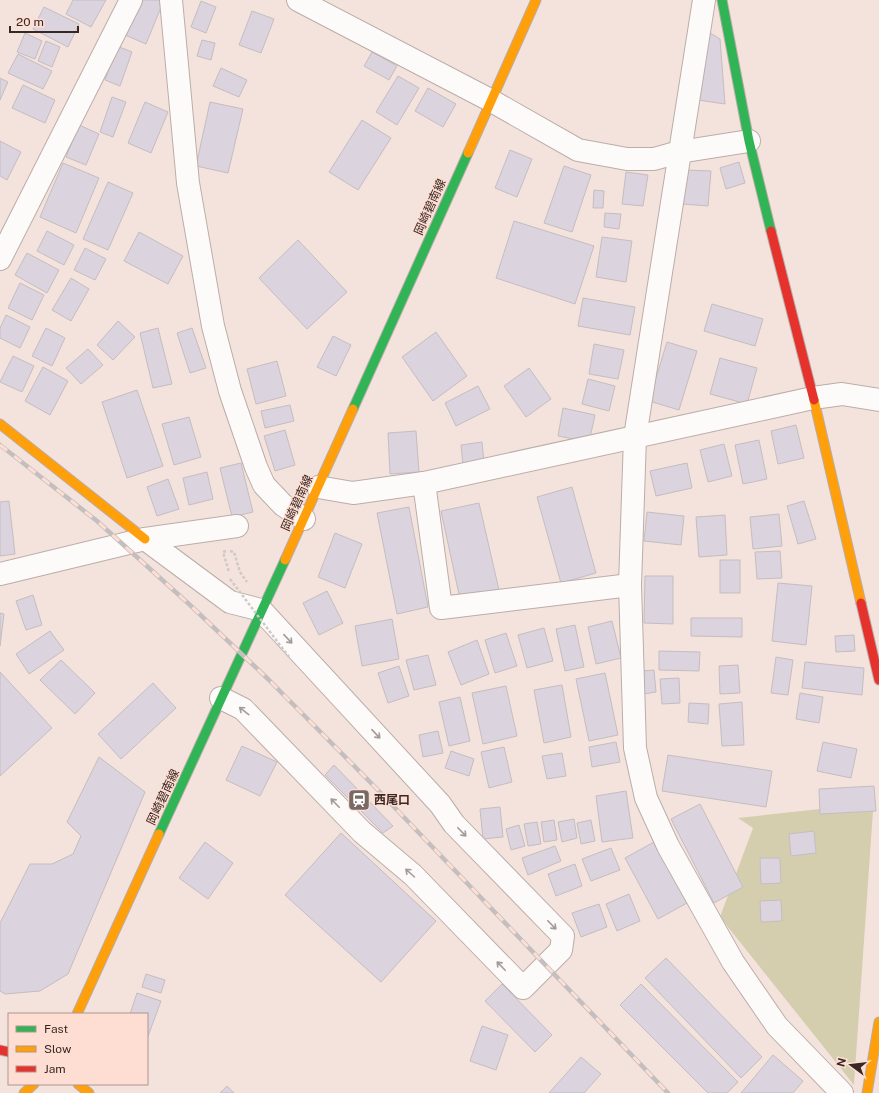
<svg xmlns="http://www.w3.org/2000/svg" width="879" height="1093" font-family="'Public Sans','Noto Sans JP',sans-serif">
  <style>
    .green { fill: #d4ceaf }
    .building { fill: #dbd3dd; stroke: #c5bdc0 }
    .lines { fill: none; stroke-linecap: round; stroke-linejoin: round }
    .street-casing { stroke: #bbada8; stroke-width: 24 }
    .fast-casing { stroke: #bbada8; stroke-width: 11 }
    .slow-casing { stroke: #bbada8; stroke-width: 11 }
    .jam-casing { stroke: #bbada8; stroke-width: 11 }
    .path { stroke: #cfc9c8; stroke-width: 2.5; stroke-dasharray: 3 2; stroke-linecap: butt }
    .street { stroke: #fdfbfa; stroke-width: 22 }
    .fast { stroke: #30b455; stroke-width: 9 }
    .slow { stroke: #ff9f0a; stroke-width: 9 }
    .jam { stroke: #e5322d; stroke-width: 9 }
    .rail-casing { stroke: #c4bfbe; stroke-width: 4.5 }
    .rail { stroke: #feded3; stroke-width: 3; stroke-dasharray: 9; stroke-linecap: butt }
    .path-bridge { stroke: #cfc9c8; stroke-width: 2.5; stroke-dasharray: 3 2; stroke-linecap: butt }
    .oneway { stroke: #a49c99 }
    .labels { text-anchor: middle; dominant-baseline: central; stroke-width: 3; stroke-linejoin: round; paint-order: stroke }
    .street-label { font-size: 12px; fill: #372823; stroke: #feded3 }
    .poi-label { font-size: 12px; font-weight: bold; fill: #372823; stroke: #feded3; text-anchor: start }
  </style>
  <rect width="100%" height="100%" fill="#f4e3dd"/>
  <polygon class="green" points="820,809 873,811 854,1085 720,917 753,828 738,818"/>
  <g class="building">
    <polygon points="73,0 106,0 91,27 66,14"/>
    <polygon points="139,0 164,0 146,44 125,35"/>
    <polygon points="201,1 216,7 206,33 191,27"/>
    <polygon points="44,7 79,24 68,47 33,29"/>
    <polygon points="252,11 274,19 261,53 239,45"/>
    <polygon points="707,31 720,39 725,104 698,100"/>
    <polygon points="25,33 42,41 35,59 17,52"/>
    <polygon points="202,40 215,43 211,60 197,56"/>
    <polygon points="46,41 60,47 52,67 38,61"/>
    <polygon points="117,46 132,52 120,86 105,80"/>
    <polygon points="372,52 397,66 389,80 364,66"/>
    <polygon points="18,54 52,71 43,89 8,73"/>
    <polygon points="221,68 247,80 239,97 213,86"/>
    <polygon points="398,76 419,88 397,125 376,112"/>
    <polygon points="0,78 8,82 0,100"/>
    <polygon points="23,85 55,100 45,123 12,108"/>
    <polygon points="428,88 456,104 443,127 415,111"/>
    <polygon points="112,97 126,102 113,137 100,132"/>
    <polygon points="145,102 168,112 151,153 128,143"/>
    <polygon points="210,102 243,109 228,173 196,166"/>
    <polygon points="362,120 391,138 358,190 329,172"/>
    <polygon points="79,125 99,134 86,165 66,157"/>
    <polygon points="0,141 21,152 7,180 0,176"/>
    <polygon points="510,150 532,159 517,197 495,188"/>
    <polygon points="739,162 745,183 726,189 720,168"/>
    <polygon points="63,163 99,178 76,233 40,217"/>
    <polygon points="564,166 591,175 572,232 544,223"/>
    <polygon points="685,170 711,171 708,206 683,204"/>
    <polygon points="626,172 648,175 643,206 622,204"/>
    <polygon points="108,182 133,193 108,250 83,239"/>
    <polygon points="594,190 604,191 603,208 593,208"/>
    <polygon points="605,213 621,214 619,229 604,227"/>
    <polygon points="514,221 594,246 575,304 496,278"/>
    <polygon points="47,231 74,245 64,265 37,251"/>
    <polygon points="139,232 183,256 168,284 124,261"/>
    <polygon points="602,237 632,241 626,282 596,277"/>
    <polygon points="298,240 347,292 307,329 259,278"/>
    <polygon points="85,248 106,259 95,280 74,270"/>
    <polygon points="27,253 59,270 47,293 15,275"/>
    <polygon points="71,278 89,289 71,321 52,310"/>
    <polygon points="20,283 44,295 32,320 8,308"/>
    <polygon points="583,298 635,307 630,335 578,326"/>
    <polygon points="712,304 763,319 755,346 704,331"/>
    <polygon points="6,315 30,327 20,348 0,338 0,328"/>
    <polygon points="118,321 135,337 113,360 97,345"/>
    <polygon points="46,328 65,338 52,366 32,356"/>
    <polygon points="158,328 172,384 153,388 140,333"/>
    <polygon points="192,328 206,368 190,373 177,333"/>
    <polygon points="436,332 467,376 433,401 402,357"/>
    <polygon points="333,336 351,345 336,376 317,367"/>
    <polygon points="667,342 697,351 679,410 649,401"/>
    <polygon points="594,344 624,350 618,379 589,374"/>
    <polygon points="88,349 103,365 81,384 66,368"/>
    <polygon points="13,356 34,366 22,392 0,382"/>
    <polygon points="720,358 757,368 747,404 710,394"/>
    <polygon points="277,361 286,396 256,404 247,369"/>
    <polygon points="43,367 68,381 50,415 25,401"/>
    <polygon points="529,368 551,399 526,417 504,386"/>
    <polygon points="588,379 615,386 609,411 582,404"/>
    <polygon points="478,386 490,409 456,426 445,403"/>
    <polygon points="137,390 163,466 127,478 102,402"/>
    <polygon points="290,405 294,421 265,428 261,411"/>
    <polygon points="563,408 595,415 589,442 558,436"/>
    <polygon points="189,417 201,457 174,465 162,424"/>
    <polygon points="796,425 804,458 778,464 771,431"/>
    <polygon points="285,430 295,465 275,471 264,436"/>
    <polygon points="416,431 419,472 390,474 388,433"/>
    <polygon points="759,440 767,479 743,484 735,445"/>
    <polygon points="482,442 484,463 463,465 461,445"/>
    <polygon points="724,444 732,476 708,482 700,450"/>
    <polygon points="241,463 253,512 232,517 220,468"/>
    <polygon points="687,463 692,488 656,496 650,471"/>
    <polygon points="207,472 213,499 189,505 183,478"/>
    <polygon points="168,479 179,509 157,516 147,487"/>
    <polygon points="572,487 596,573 561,583 537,497"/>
    <polygon points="9,501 15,554 0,556 0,502"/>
    <polygon points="804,501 816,539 798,544 787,506"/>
    <polygon points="479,503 499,590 460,599 441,511"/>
    <polygon points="409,507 428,607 397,614 377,513"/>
    <polygon points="647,512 684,516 681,545 644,541"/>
    <polygon points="779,514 782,546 753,549 750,517"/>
    <polygon points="725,515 727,555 699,557 696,517"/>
    <polygon points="335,533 362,544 345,588 318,577"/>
    <polygon points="780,551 782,578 757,579 755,552"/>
    <rect x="720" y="560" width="20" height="33"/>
    <polygon points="645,576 673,576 673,624 644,623"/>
    <polygon points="778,583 812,586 806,645 772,641"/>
    <polygon points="327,591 343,623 319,635 303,603"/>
    <polygon points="33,595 42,625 26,630 16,601"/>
    <polygon points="0,613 4,614 0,646"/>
    <polygon points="691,618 742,618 742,637 691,636"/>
    <polygon points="392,619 399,659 362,666 355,626"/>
    <polygon points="612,621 621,658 596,664 588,627"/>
    <polygon points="575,625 584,667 565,671 556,629"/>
    <polygon points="544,628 553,661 527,668 518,635"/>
    <polygon points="50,631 64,650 29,674 16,654"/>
    <polygon points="506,633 517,666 495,673 485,640"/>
    <polygon points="854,635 855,651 836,652 835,636"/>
    <polygon points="477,640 489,674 461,685 448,652"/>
    <polygon points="659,651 700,652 699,671 659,670"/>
    <polygon points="428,655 436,685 414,690 406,660"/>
    <polygon points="776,657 793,660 788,695 771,693"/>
    <polygon points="61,660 95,693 75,714 40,680"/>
    <polygon points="805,662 864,668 862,695 802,688"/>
    <polygon points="738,665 740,693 720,694 719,666"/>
    <polygon points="399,666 409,696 388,703 378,673"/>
    <polygon points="654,670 656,692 644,694 642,671"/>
    <polygon points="0,672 52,728 0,776"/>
    <polygon points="605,673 618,735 589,741 576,679"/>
    <polygon points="679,678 680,703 662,704 660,679"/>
    <polygon points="153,683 176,708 121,759 98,734"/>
    <polygon points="562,685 571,737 544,743 534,690"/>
    <polygon points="506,686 517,736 483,744 472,693"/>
    <polygon points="800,693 823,697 819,723 796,719"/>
    <polygon points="460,697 470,741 449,746 439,702"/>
    <polygon points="742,702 744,745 722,746 719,704"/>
    <polygon points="689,703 709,704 708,724 688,722"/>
    <polygon points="438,731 443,753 423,757 419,735"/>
    <polygon points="616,742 620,762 592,767 589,747"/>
    <polygon points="823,742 857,749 851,778 817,771"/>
    <polygon points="242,746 277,762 260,796 226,780"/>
    <polygon points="504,747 512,782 489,788 481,752"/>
    <polygon points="451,751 474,759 469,776 445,768"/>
    <polygon points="562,753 566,776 547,779 542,756"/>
    <polygon points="668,755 772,771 766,807 662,791"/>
    <polygon points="99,757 145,792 68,974 40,991 5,994 0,991 0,923 30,864 52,864 73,854 81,836 67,822"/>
    <polygon points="334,765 393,826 383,833 325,775"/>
    <polygon points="874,786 876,811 820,814 819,789"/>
    <polygon points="626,791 633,838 602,842 596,796"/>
    <polygon points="700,804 743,887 714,903 671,819"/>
    <polygon points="500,807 503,837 483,839 480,809"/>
    <polygon points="574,819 577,838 562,842 558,822"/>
    <polygon points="554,820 557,840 544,842 541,822"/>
    <polygon points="591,820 595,841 581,844 577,823"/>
    <polygon points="537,822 541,844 528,846 524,824"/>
    <polygon points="519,825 525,846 511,850 506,829"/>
    <polygon points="814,831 816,853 791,856 789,834"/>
    <polygon points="341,833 436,921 381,982 285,895"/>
    <polygon points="205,842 233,863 208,899 179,878"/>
    <polygon points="654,842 687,903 658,919 625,858"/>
    <polygon points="555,846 561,861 528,875 522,858"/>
    <polygon points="611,848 620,870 591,881 582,859"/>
    <polygon points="760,858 780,858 781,883 761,884"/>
    <polygon points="575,864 582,886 556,896 548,874"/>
    <polygon points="629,894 640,921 617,931 606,904"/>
    <polygon points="781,900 782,921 761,922 760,901"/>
    <polygon points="599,904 607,927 581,937 572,913"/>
    <polygon points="666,958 762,1057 741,1078 645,978"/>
    <polygon points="146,974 165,980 161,993 142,987"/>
    <polygon points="502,984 552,1035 535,1052 485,1001"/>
    <polygon points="641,984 738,1082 727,1093 708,1093 620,1005"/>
    <polygon points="137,993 161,1001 147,1039 147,1014 130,1014"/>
    <polygon points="482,1026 508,1035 496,1070 470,1061"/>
    <polygon points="773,1055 803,1081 793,1093 741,1093"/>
    <polygon points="581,1057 601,1074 584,1093 549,1093"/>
    <polygon points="227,1086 234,1093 220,1093"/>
  </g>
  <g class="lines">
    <g class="street-casing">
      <g id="street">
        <polyline points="171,0 188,183 213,326 230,391 256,467 264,485 283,505 304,519"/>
        <polyline points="298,0 490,100 578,150 627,159 654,159 679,152 749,141"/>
        <polyline points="704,0 635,437 630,585 635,748 646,798 668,846 733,962 777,1026 842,1093"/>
        <polyline points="0,259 131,0"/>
        <polyline points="424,483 441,608 630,585"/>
        <polyline points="318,487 353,493 424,483 813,398 842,394 879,400"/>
        <polyline points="145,539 230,602 261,610 440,804 454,824 563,936 561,950 523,988 413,875 362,832 243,709 221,698"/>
        <polyline points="0,574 145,539 237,526"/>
      </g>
    </g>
    <g class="fast-casing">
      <g id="fast">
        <polyline points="722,0 749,141 771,231"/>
        <polyline points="353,409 468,153"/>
        <polyline points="159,834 285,560"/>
      </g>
    </g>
    <g class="slow-casing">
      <g id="slow">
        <polyline points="468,153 536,0"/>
        <polyline points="814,400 861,603"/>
        <polyline points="0,424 145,539"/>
        <polyline points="285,560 353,409"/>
        <polyline points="77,1014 159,834"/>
        <polyline points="78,1084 89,1093"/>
        <polyline points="24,1093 34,1084"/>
        <polyline points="867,1093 879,1022"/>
      </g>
    </g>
    <g class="jam-casing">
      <g id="jam">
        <polyline points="771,231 814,400"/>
        <polyline points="861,603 879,680"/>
        <polyline points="0,1050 9,1052"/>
      </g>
    </g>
    <g class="path">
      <polyline points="226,551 223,552 229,572"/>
      <polyline points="230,551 234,552 240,572 247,582"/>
    </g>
    <use href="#street" class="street"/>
    <use href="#fast" class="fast"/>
    <use href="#slow" class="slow"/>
    <use href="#jam" class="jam"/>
    <g class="rail-casing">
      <polyline id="rail" points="0,445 97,521 190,605 268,679 375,787 668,1093"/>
    </g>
    <use href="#rail" class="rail"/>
    <polyline class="path-bridge" points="230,579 289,657"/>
  </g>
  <defs><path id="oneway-shaft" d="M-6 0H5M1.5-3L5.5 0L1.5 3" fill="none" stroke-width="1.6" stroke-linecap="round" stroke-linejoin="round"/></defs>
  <g class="oneway">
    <use href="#oneway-shaft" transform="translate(288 639) rotate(47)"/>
    <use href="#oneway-shaft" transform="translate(244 711) rotate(-142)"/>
    <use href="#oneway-shaft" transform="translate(376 734) rotate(47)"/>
    <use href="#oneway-shaft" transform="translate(335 803) rotate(-134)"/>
    <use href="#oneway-shaft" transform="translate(462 832) rotate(46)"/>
    <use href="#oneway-shaft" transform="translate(410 873) rotate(-138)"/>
    <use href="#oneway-shaft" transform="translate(552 925) rotate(46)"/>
    <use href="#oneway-shaft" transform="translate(501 966) rotate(-134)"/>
  </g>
  <defs>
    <g id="station-square" transform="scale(1.15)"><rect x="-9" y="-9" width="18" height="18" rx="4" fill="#796964" stroke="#feded3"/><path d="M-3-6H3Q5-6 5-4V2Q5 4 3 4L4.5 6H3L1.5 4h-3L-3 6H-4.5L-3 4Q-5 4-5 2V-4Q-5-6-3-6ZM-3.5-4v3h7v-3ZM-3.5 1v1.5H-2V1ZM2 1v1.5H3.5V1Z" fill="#fff"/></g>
  </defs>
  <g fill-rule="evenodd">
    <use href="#station-square" x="359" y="800"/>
  </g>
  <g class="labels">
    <g class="street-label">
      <text transform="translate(430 207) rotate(-66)">岡崎碧南線</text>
      <text transform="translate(297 503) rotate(-66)">岡崎碧南線</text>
      <text transform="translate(163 797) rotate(-65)">岡崎碧南線</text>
    </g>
    <g class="poi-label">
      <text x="374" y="800">西尾口</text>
    </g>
  </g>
  <rect x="8" y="1013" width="140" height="72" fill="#feded3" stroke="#ae958d"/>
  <rect x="16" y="1026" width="20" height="6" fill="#30b455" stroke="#ae958d"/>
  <text x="44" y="1033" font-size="12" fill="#372823">Fast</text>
  <rect x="16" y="1046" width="20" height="6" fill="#ff9f0a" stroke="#ae958d"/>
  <text x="44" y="1053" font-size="12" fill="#372823">Slow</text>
  <rect x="16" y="1066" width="20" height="6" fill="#e5322d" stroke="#ae958d"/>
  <text x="44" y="1073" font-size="12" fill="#372823">Jam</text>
  <g transform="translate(851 1065) rotate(285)" stroke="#feded3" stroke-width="3" paint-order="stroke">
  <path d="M0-3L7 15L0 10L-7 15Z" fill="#372823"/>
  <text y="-6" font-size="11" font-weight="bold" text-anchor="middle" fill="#372823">N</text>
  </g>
  <path d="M10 26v6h68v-6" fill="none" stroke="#372823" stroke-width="2"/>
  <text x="16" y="26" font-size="12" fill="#372823" stroke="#feded3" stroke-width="3" paint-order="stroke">20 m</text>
</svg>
